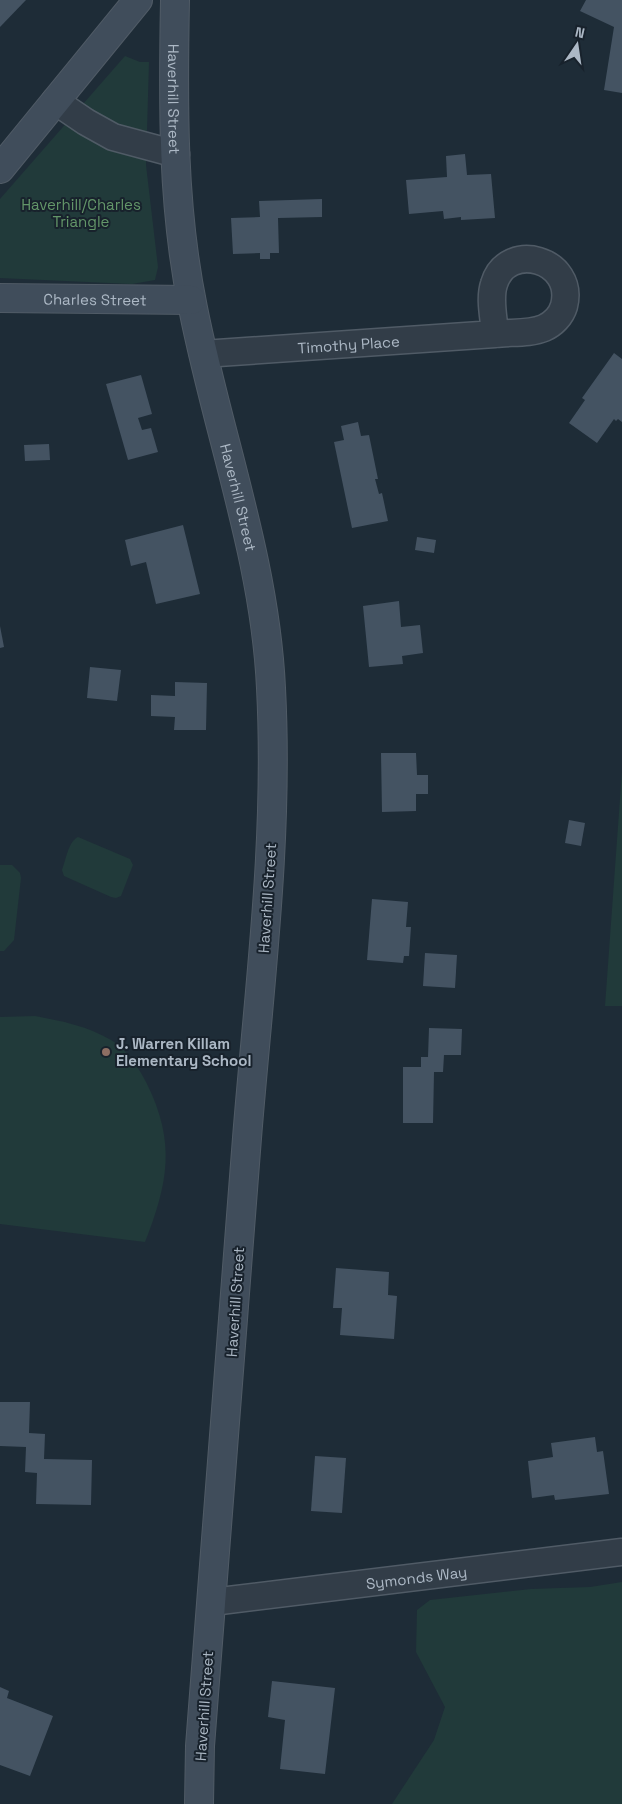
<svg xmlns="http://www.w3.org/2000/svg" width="622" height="1804" font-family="'Space Grotesk',sans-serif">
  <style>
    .green { fill: #213a3a }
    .building { fill: #445362 }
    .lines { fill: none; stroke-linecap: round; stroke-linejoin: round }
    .street-casing { stroke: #505b66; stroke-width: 29 }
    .secondary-casing { stroke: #505b66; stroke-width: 30 }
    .street { stroke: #323d48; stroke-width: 26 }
    .secondary { stroke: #404d5b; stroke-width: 28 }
    .education-dot { fill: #8d6e63; stroke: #18222c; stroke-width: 2 }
    .labels { text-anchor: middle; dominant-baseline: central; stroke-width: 4; stroke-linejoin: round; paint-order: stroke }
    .street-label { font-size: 15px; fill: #acb8c5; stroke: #18222c }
    .park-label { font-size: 15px; fill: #639669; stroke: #18222c }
    .poi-label { font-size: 15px; font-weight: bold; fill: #acb8c5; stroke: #18222c; text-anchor: start }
  </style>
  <rect width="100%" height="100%" fill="#1e2c37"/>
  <g class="green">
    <polygon points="125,56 140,62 149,62 146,165 158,267 155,280 132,284 0,278 0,199"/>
    <polygon points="622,771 622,1006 605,1006"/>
    <path d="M78 837 130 859 133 865 121 896 116 898 111 897 64 876 62 870C66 860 68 842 78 837Z"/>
    <polygon points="0,865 12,865 20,873 21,878 14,940 4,951 0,951"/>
    <path d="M35 1016C62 1021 87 1026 111 1040 127 1050 139 1068 147 1084 176 1143 168 1183 145 1242L0 1224V1017Z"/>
    <polygon points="622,1582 622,1804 392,1804 434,1740 445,1707 416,1652 417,1610 430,1600 531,1589 590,1587"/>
  </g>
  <g class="building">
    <polygon points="0,0 26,0 0,27"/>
    <polygon points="586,0 622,0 622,93 604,90 614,27 580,11"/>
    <polygon points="465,154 467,175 491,174 495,218 461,220 461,217 444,219 443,211 409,214 406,180 447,177 446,156"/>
    <polygon points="322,199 322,217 278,218 279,253 270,253 270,259 260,259 260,253 233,254 231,218 260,217 259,201"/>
    <polygon points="614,353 622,359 622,422 618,419 616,421 614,419 597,443 569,423 585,400 582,398"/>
    <polygon points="141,375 152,414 138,418 142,430 151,428 158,452 128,460 106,384"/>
    <polygon points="358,422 361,436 369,435 378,479 375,479 379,494 382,493 388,521 352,528 334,442 344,440 341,426"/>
    <polygon points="49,444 50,460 25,461 24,445"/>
    <polygon points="183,525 200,594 156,604 146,562 131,566 125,540"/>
    <polygon points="417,537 436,540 434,553 415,550"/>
    <polygon points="399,601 401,627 420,625 423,653 402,656 403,664 369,667 363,606"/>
    <polygon points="0,626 4,647 0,648"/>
    <polygon points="90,667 121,670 117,701 87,698"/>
    <polygon points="175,682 207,683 206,730 174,730 175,717 151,716 151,695 175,696"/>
    <polygon points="381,753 416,753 417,775 428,775 428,794 416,794 416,811 382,812"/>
    <polygon points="569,820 585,823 581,846 565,843"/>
    <polygon points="372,899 408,902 406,927 411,927 409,956 404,956 403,963 367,960"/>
    <polygon points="425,953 457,955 455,988 423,986"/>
    <polygon points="429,1028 462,1029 461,1055 444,1055 443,1072 434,1072 433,1123 403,1123 403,1067 421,1067 421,1057 428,1057"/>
    <polygon points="336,1268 389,1272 388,1295 397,1296 394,1339 340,1335 342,1308 333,1308"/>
    <polygon points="0,1402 30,1402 29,1433 45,1434 44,1459 92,1460 91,1505 36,1504 37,1473 25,1472 26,1447 0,1446"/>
    <polygon points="595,1437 597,1452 603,1451 609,1494 555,1500 554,1495 532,1498 528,1461 553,1457 551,1443"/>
    <polygon points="315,1456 346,1458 342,1513 311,1511"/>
    <polygon points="272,1681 335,1688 325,1774 280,1769 285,1720 268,1717"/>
    <polygon points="0,1687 9,1691 7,1698 53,1716 30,1776 0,1765"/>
  </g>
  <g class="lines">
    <g class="street-casing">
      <g id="street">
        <polyline points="55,101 86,122 113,137 176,154"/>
        <path id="s1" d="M203 354 495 334C510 332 530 334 544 328 553 324 561 316 564 306 576 259 507 240 494 284 489 299 494 318 495 334"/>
        <path id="s2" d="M212 1602 622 1552"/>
      </g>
    </g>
    <g class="secondary-casing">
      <g id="secondary">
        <path id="s3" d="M175 0C173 103 172 207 193 308 218 435 265 558 271 688 279 839 259 988 247 1138 231 1341 217 1544 200 1746L199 1804"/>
        <polyline points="0,169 138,0"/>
        <path id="s4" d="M0 298 191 300"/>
      </g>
    </g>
    <use href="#street" class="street"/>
    <use href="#secondary" class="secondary"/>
  </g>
  <circle class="education-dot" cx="106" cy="1052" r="5"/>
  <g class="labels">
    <g class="street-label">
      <text stroke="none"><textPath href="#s3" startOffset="99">Haverhill Street</textPath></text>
      <text stroke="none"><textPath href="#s4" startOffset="95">Charles Street</textPath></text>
      <text stroke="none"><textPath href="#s1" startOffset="146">Timothy Place</textPath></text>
      <text stroke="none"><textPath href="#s3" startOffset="504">Haverhill Street</textPath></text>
      <text transform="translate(267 898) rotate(-86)">Haverhill Street</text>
      <text transform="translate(235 1302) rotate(-86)">Haverhill Street</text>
      <text stroke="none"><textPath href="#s2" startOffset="206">Symonds Way</textPath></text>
      <text transform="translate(204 1706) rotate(-86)">Haverhill Street</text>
    </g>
    <g class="park-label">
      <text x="81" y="204">Haverhill/Charles<tspan x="81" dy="17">Triangle</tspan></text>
    </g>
    <g class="poi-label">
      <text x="116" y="1043">J. Warren Killam<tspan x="116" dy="17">Elementary School</tspan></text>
    </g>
  </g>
  <g transform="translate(577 45) rotate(13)" stroke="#18222c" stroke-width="4" paint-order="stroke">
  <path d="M0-4L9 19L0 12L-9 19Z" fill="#acb8c5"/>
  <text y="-8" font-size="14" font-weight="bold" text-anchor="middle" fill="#acb8c5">N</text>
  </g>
</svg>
